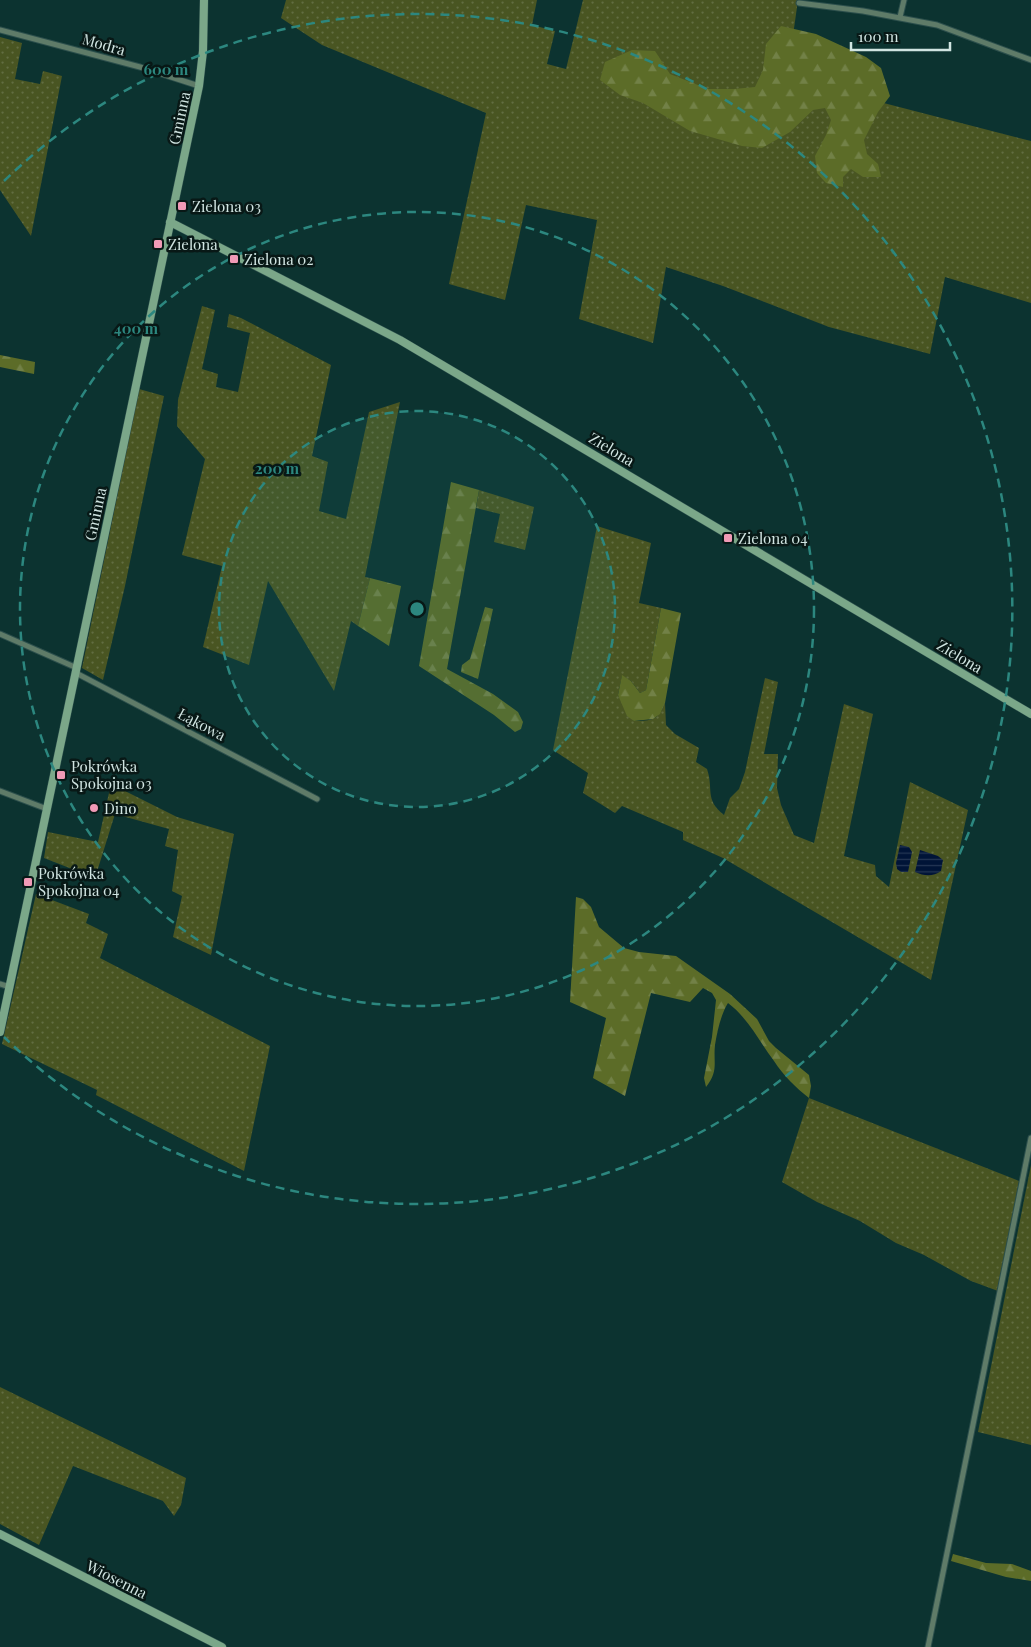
<svg xmlns="http://www.w3.org/2000/svg" width="1031" height="1647" font-family="'Playfair Display',serif">
  <style>
    .grass { fill: url(#grass-dots) }
    .forest { fill: url(#forest-firs) }
    .water { fill: url(#water-rules) }
    .lines { fill: none; stroke-linecap: round; stroke-linejoin: round }
    .street-casing { stroke: #2c4f4c; stroke-width: 7 }
    .secondary-casing { stroke: #2c4f4c; stroke-width: 9 }
    .street { stroke: #5f7b68; stroke-width: 5 }
    .secondary { stroke: #7ba789; stroke-width: 8 }
    .ring { fill: none; stroke: #2c877f; stroke-width: 2.5; stroke-dasharray: 9 6 }
    .poi-dot { fill: #f09ab6; stroke: #081816; stroke-width: 2 }
    .labels { text-anchor: middle; dominant-baseline: central; stroke-width: 5; stroke-linejoin: round; paint-order: stroke }
    .street-label { font-size: 15px; fill: #d1e5e2; stroke: #081816 }
    .poi-label { font-size: 15px; fill: #d1e5e2; stroke: #081816; text-anchor: start }
    .centre { fill: #2c877f; stroke: #081816; stroke-width: 2.5 }
    .ring-label { font-size: 15px; text-anchor: middle; font-weight: bold; fill: #2c877f; stroke: #081816; stroke-width: 5; stroke-linejoin: round; paint-order: stroke }
  </style>
  <defs>
    <pattern id="grass-dots" width="8" height="8" patternUnits="userSpaceOnUse" patternTransform="scale(1.25)"><rect width="8" height="8" fill="#495522"/><path d="M2 2h.1M6 6h.1" fill="none" stroke="#626d42" stroke-width="1.8" stroke-linecap="round"/></pattern>
    <pattern id="forest-firs" width="22" height="20" patternUnits="userSpaceOnUse" patternTransform="scale(1.25)"><rect width="22" height="20" fill="#5c6c28"/><path d="M5 1l3.5 6h-7zM16 11l3.5 6h-7z" fill="#728147"/></pattern>
    <pattern id="water-rules" width="6" height="5" patternUnits="userSpaceOnUse" patternTransform="scale(1.25)"><rect width="6" height="5" fill="#001437"/><path d="M0 2.5h6" fill="none" stroke="#243654"/></pattern>
  </defs>
  <rect width="100%" height="100%" fill="#0c3330"/>
  <g class="grass">
    <polygon points="286,0 537,0 532,25 555,31 547,64 566,69 583,0 798,0 787,78 1031,141 1031,303 945,277 930,354 829,327 723,286 666,267 653,343 579,319 597,220 526,205 505,300 449,284 486,113 322,45 281,18"/>
    <polygon points="0,37 22,43 15,79 40,84 43,71 62,76 31,236 0,190"/>
    <polygon points="202,306 215,310 202,369 218,374 216,387 238,392 250,333 227,327 229,314 241,318 331,365 312,456 328,462 319,511 346,519 369,412 400,402 365,577 370,578 358,626 351,621 334,691 268,581 249,665 203,647 222,566 182,555 205,459 177,426 178,400"/>
    <polygon points="139,389 164,396 125,586 103,680 82,668"/>
    <polygon points="479,490 534,507 525,550 494,542 500,514 476,508"/>
    <path d="M597 526 651 543 639 603 661 608 646 690 640 693 631 681 622 676 618 695 634 721C652 721 658 720 665 703L666 725 675 734 699 748 696 762 707 769C714 789 704 799 724 815L730 798 739 789 745 772 765 678 778 682 764 754H778L777 788 781 805 794 835 814 843 844 704 873 714 844 856 875 865 876 876 889 887 910 782 968 810 931 980 723 858 683 840V832L622 806 615 813 583 793 588 773 553 750Z"/>
    <polygon points="111,784 177,817 234,834 211,955 173,937 182,896 172,891 178,850 165,846 169,829 115,814 95,878 44,858 48,832 98,842"/>
    <polygon points="36,894 89,914 86,923 108,934 100,958 270,1046 244,1171 96,1095 97,1090 2,1044"/>
    <polygon points="809,1098 1019,1181 998,1291 971,1281 924,1255 896,1243 860,1221 817,1202 782,1182"/>
    <polygon points="1031,1165 1031,1445 978,1432"/>
    <polygon points="0,1387 186,1478 181,1505 174,1516 163,1501 73,1466 39,1545 0,1524"/>
  </g>
  <g class="forest">
    <polygon points="781,26 816,34 866,57 881,68 890,96 878,112 864,140 867,154 878,164 881,177 863,177 851,169 843,177 843,187 826,183 817,173 815,156 826,135 831,120 825,108 813,110 790,132 762,148 742,146 690,131 643,103 620,95 600,80 605,62 632,50 655,51 670,74 708,89 734,89 755,87 763,70 766,44"/>
    <polygon points="0,355 35,362 34,374 0,367"/>
    <polygon points="451,482 479,490 447,669 493,694 518,712 523,722 521,729 515,732 494,715 419,666"/>
    <polygon points="370,578 401,586 389,646 358,626"/>
    <polygon points="485,607 493,609 478,679 461,672 462,665 470,659"/>
    <polygon points="661,608 681,613 665,703 660,714 653,719 634,721 627,716 618,695 622,675 631,681 640,693 646,690"/>
    <path d="M576 897 583 899 591 907 599 927 624 948 639 952 676 956 730 994 757 1019 769 1041 776 1048 809 1075 811 1086 809 1098C796 1088 783 1075 774 1061 759 1041 748 1018 728 1003 721 1014 717 1032 715 1045 713 1062 719 1071 706 1087L704 1078 712 1037 716 1000 712 993 703 988 690 1002 651 993 625 1096 593 1078 606 1018 570 1002Z"/>
    <polygon points="953,1554 986,1563 1012,1564 1031,1571 1031,1581 1006,1577 951,1561"/>
  </g>
  <g class="water">
    <polygon points="900,845 909,847 912,852 908,872 901,872 897,869 896,863"/>
    <path d="M920 850 938 856 943 860 941 871C933 877 924 876 915 872Z"/>
  </g>
  <g class="lines">
    <g class="street-casing">
      <g id="street">
        <polyline points="799,3 863,11 937,25 1031,60"/>
        <polyline points="900,17 904,0"/>
        <polyline points="0,30 140,67 199,86"/>
        <polyline points="0,634 77,668"/>
        <polyline points="76,673 317,799"/>
        <polyline points="0,791 47,809"/>
        <polyline points="0,984 10,987"/>
        <polyline points="928,1647 1031,1138"/>
      </g>
    </g>
    <g class="secondary-casing">
      <g id="secondary">
        <polyline points="170,222 400,340 1031,714"/>
        <polyline points="0,1032 199,86 203,51 204,0"/>
        <polyline points="0,1534 222,1647"/>
      </g>
    </g>
    <use href="#street" class="street"/>
    <use href="#secondary" class="secondary"/>
  </g>
  <circle cx="417" cy="609" r="198" fill="#2c877f" fill-opacity=".12"/>
  <g class="ring">
    <circle cx="417" cy="609" r="198"/>
    <circle cx="417" cy="609" r="397"/>
    <path d="M4 181A595 595 0 1 1 4 1037"/>
  </g>
  <g class="poi-dot">
    <rect x="177" y="201" width="10" height="10" rx="2.5"/>
    <rect x="153" y="239" width="10" height="10" rx="2.5"/>
    <rect x="229" y="254" width="10" height="10" rx="2.5"/>
    <rect x="723" y="533" width="10" height="10" rx="2.5"/>
    <rect x="56" y="770" width="10" height="10" rx="2.5"/>
    <circle cx="94" cy="808" r="5"/>
    <rect x="23" y="877" width="10" height="10" rx="2.5"/>
  </g>
  <g class="labels">
    <g class="street-label">
      <text transform="translate(104 44) rotate(16)">Modra</text>
      <text transform="translate(179 118) rotate(-78)">Gminna</text>
      <text transform="translate(612 449) rotate(31)">Zielona</text>
      <text transform="translate(95 514) rotate(-78)">Gminna</text>
      <text transform="translate(960 656) rotate(31)">Zielona</text>
      <text transform="translate(202 724) rotate(28)">Łąkowa</text>
      <text transform="translate(117 1579) rotate(27)">Wiosenna</text>
    </g>
    <g class="poi-label">
      <text x="192" y="206">Zielona 03</text>
      <text x="168" y="244">Zielona</text>
      <text x="244" y="259">Zielona 02</text>
      <text x="738" y="538">Zielona 04</text>
      <text x="71" y="766">Pokrówka<tspan x="71" dy="17">Spokojna 03</tspan></text>
      <text x="104" y="808">Dino</text>
      <text x="38" y="873">Pokrówka<tspan x="38" dy="17">Spokojna 04</tspan></text>
    </g>
  </g>
  <circle cx="417" cy="609" r="8" class="centre"/>
  <g class="ring-label">
    <text x="166" y="75">600 m</text>
    <text x="136" y="334">400 m</text>
    <text x="277" y="474">200 m</text>
  </g>
  <path d="M851 42v8h99v-8" fill="none" stroke="#d1e5e2" stroke-width="2.5"/>
  <text x="858" y="42" font-size="15" fill="#d1e5e2" stroke="#081816" stroke-width="4" paint-order="stroke">100 m</text>
</svg>
